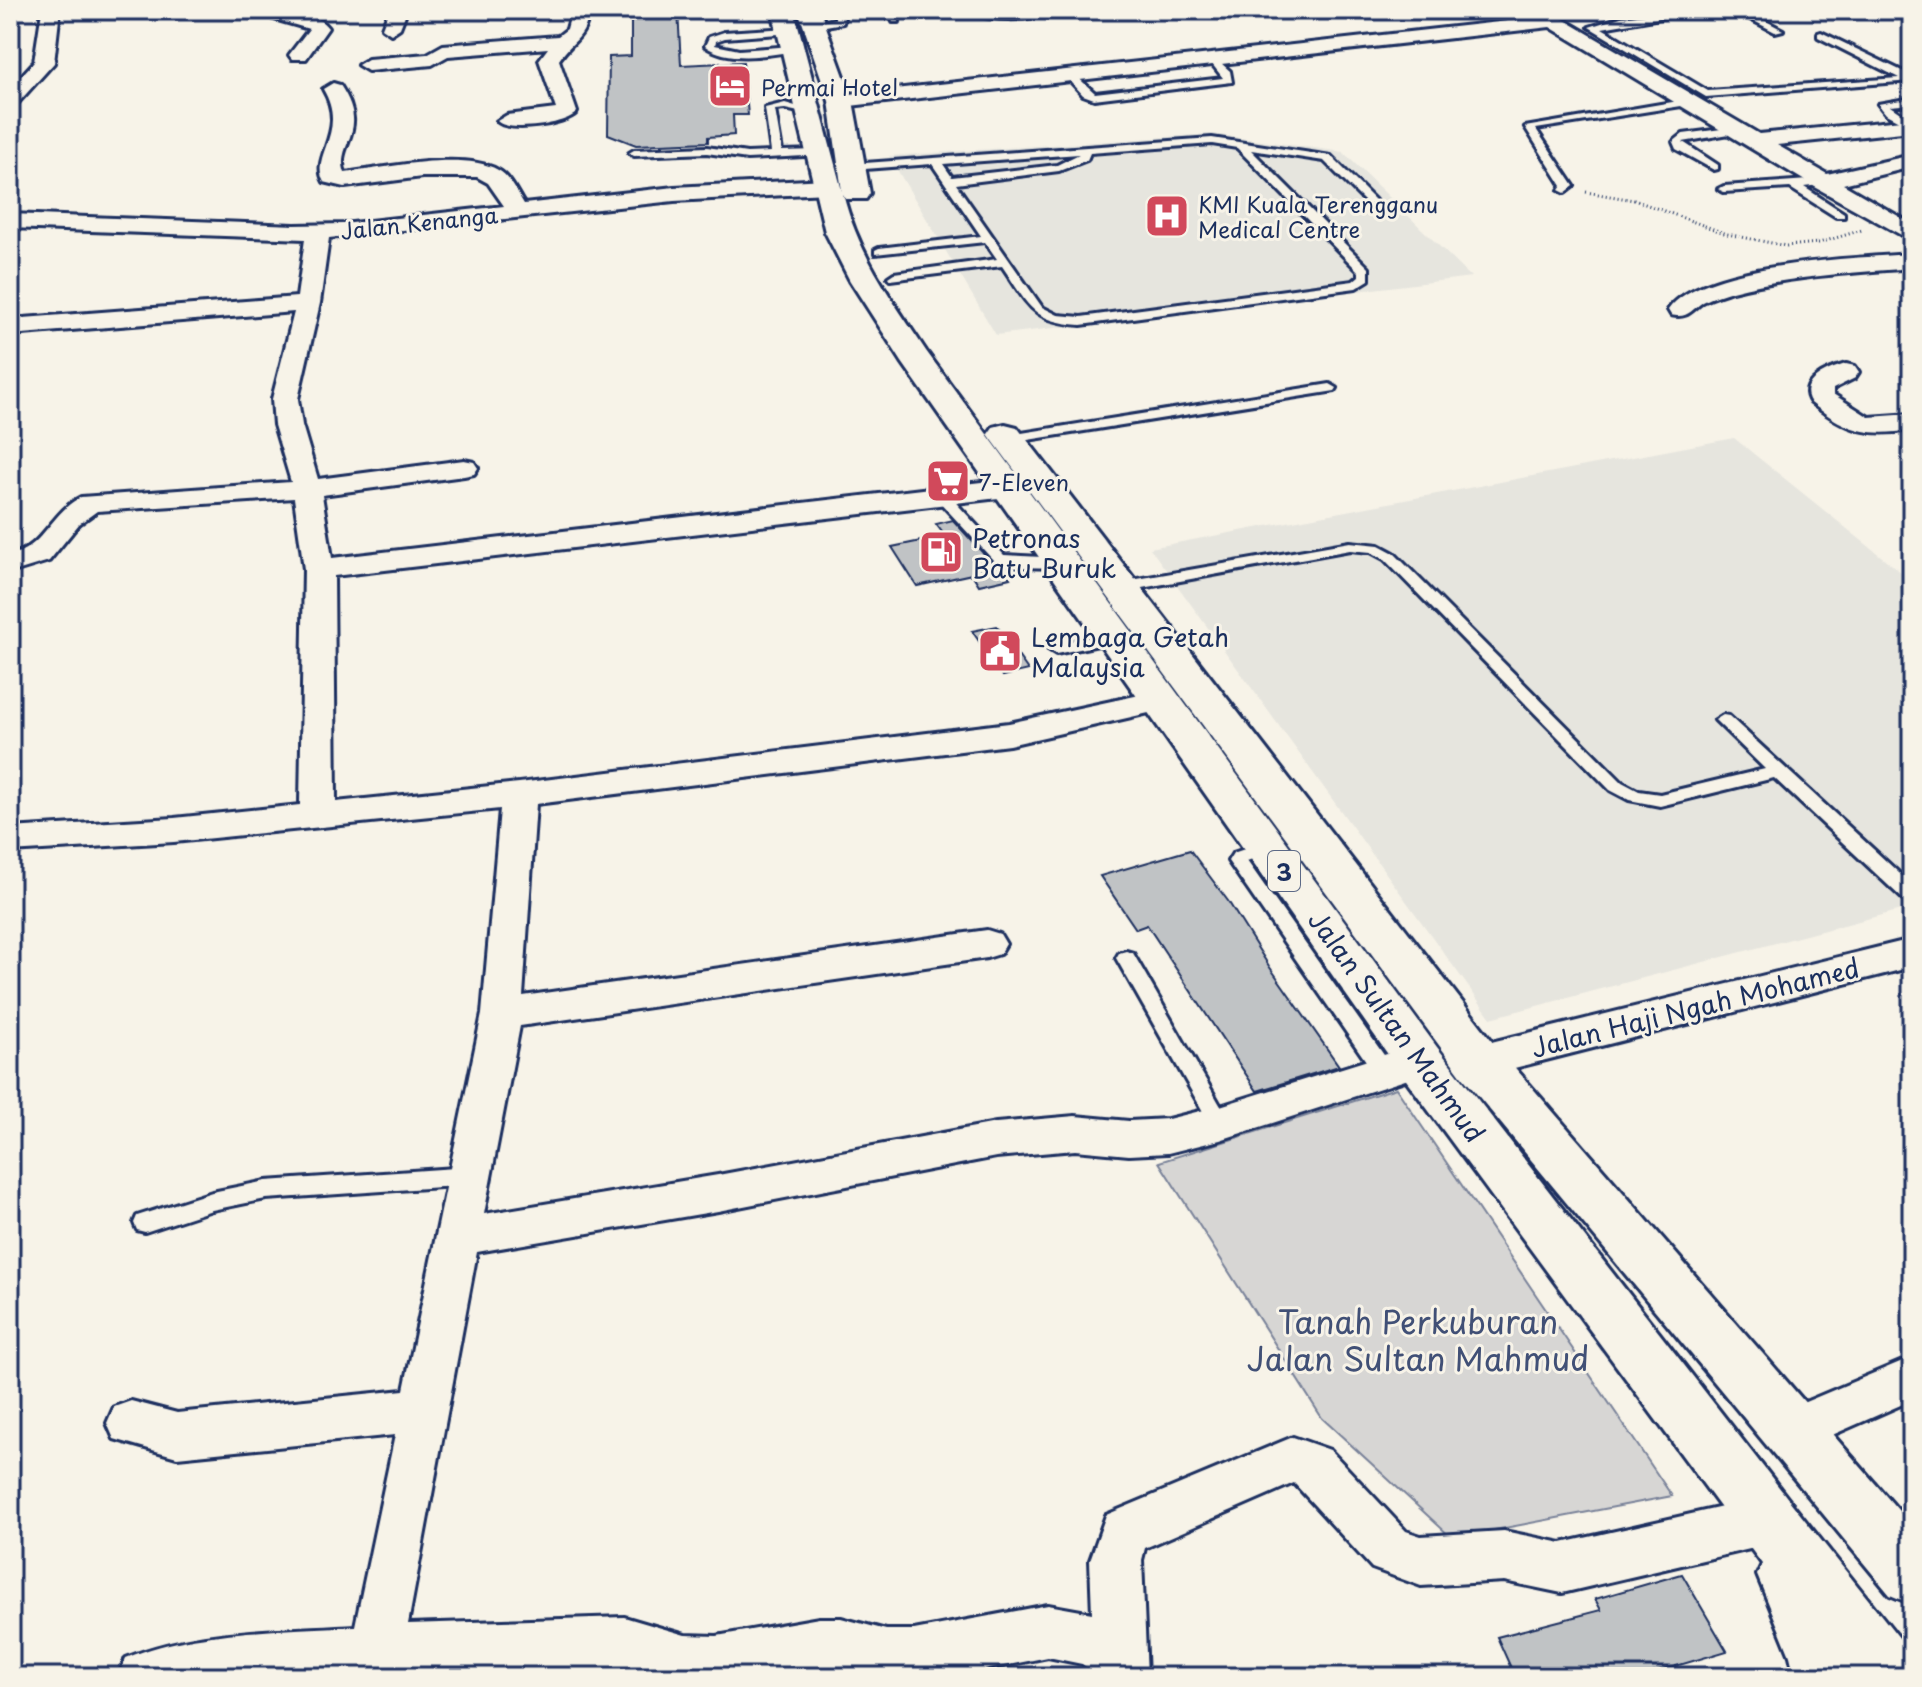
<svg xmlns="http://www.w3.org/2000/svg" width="1922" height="1687" font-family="'Playpen Sans',sans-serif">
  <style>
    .built { fill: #e6e5de }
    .green { fill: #d7d6d4; stroke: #798299; stroke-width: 2 }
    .building { fill: #c0c3c5; stroke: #1b2f5e; stroke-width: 2 }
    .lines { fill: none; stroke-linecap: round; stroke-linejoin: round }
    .lane-casing { stroke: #1b2f5e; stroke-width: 6 }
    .street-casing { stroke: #1b2f5e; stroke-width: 6 }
    .highway-casing { stroke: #1b2f5e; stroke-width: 6 }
    .path { stroke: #1b2f5e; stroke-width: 3; stroke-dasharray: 1 3; stroke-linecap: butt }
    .lane { fill: #f7f3e8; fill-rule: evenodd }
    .street { fill: #f7f3e8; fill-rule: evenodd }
    .highway { fill: #f7f3e8; fill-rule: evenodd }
    .labels { text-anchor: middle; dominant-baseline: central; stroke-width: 6; stroke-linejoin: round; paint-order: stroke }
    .far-poi-label { font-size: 22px; fill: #1b2f5e; stroke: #f7f3e8; text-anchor: start }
    .far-street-label { font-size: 22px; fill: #1b2f5e; stroke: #f7f3e8 }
    .shield { fill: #f7f3e8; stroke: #5d6a87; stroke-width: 2 }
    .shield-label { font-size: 24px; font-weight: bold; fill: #1b2f5e }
    .poi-label { font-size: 26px; fill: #1b2f5e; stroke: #f7f3e8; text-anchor: start }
    .street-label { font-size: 26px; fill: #1b2f5e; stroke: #f7f3e8 }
    .near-park-label { font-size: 32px; fill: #415076; stroke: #f7f3e8 }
  </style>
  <rect width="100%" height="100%" fill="#f7f3e8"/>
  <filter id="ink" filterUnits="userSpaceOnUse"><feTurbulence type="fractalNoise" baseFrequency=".0125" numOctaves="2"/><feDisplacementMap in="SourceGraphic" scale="16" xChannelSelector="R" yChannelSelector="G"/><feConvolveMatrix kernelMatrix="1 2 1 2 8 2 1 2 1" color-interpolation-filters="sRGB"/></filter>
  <g filter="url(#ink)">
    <g class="built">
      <polygon points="1211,134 1343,152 1471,277 996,335 889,156"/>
      <polygon points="1734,438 1912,581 1912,907 1491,1018 1150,548"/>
    </g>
    <polygon class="green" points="1396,1088 1672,1496 1452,1538 1322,1418 1159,1162"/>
    <g class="building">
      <polygon points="631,10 678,10 681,65 743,62 748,115 733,115 734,135 708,137 708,142 636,145 608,134 609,57 631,56"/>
      <polygon points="953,520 992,563 1002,566 1010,578 979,585 972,574 917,586 892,547 945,536 936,524"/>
      <polygon points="997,626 1028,670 1003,676 972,631"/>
      <polygon points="1190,850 1228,901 1269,966 1339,1066 1257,1091 1147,925 1136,929 1100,876"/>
      <polygon points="1682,1574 1727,1651 1639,1677 1515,1677 1497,1637 1601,1610 1595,1599"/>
    </g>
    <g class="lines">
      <g class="lane-casing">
        <g id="lane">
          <polygon points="835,10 845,10 843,23 814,28 809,25 835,19"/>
          <polygon points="888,10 898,10 899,22 893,22"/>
          <polygon points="1679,10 1706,10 1602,28 1708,91 1899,78 1818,37 1818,33 1821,32 1904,72 1912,81 1706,97 1589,27 1621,17"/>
          <polygon points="1733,10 1745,10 1783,30 1775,32"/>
          <path d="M788 28 791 29V33L725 38 716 41 715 45 739 50 792 46 795 47V51C768 55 729 63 705 46L709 37 724 32Z"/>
          <polygon points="1213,56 1230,71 1232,82 1094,99 1083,95 1065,75 1073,73 1095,93 1223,78 1208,59"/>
          <polygon points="1912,98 1912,104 1890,106 1912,121 1912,128 1886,114 1878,104"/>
          <polygon points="1690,99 1694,100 1694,104 1536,129 1574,186 1565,193 1559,190 1562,186 1525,127"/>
          <polygon points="785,103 813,111 808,114 785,109 775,110 782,151 819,150 824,153 823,155 747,159 707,153 634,156 629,153 634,150 707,147 747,153 771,152 765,108"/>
          <polygon points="1737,127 1741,128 1741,132 1683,142 1718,165 1718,169 1714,170 1676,149 1673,142 1683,134"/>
          <path d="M1212 138 1331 156 1375 200V204H1367L1324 161 1251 150 1369 268V280L1356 288 1081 325C1030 321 1029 305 1002 266L890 280 888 277 894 273 997 259 985 242 875 254V250L879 248 981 236 932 164 851 170 846 167 851 164ZM1212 144 1237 148 1359 272V276L1353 281 1081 317 1058 315 1042 307 956 184 1059 171 1087 160 1090 153ZM1079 154 1057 165 952 177 943 164Z"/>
          <polygon points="1823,179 1828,182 1827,184 1804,187 1844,213 1844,217 1836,217 1790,188 1724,192 1718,189 1724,186"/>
          <polygon points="1330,384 1337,388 1335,391 1009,443 1002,439 1009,435"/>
          <polygon points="942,492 947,493 1004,555 1062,558 1070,563 1062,568 1015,567 994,561 937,499 937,493"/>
          <polygon points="1350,542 1379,545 1394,553 1622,782 1639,791 1660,794 1765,769 1715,720 1723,715 1729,716 1912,885 1912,903 1905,901 1774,778 1660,806 1629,800 1610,790 1384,559 1371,552 1350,550 1120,592 1112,587 1120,582"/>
          <polygon points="1116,632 1122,634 1124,637 1122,640 1056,654 1048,649 1056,644"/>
          <polygon points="1268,841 1277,847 1274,851 1247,861 1391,1065 1394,1071 1391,1077 1384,1079 1377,1077 1228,861 1233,853"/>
          <polygon points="1126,951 1133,953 1227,1117 1230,1123 1227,1129 1220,1131 1213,1129 1116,958 1119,953"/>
          <polygon points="470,1167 478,1170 481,1176 478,1182 470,1185 266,1199 212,1210 145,1232 137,1230 134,1223 137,1216 212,1192 266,1181"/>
        </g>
      </g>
      <g class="street-casing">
        <g id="street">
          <polygon points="42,10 60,10 54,63 17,104 10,106 10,88 34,62"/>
          <path d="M271 10C289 10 315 11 328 28L306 59H292L289 55 309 29 271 18 268 14Z"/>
          <polygon points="389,10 407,10 400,28 391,34 382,28"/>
          <path d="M572 10H590C583 42 576 36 559 60L577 112C566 125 508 133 497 121L507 115 556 109 539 60 548 48 448 56 432 65 368 71 358 65 368 59 427 54 443 45 558 36 567 29Z"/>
          <path d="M967 10H1047C1033 24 988 19 970 14Z"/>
          <polygon points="1526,10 1548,10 1759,134 1912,119 1912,131 1777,145 1827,174 1912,155 1912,167 1843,184 1912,224 1912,241 1815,187 1550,27 841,107 831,101 841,95 1535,18"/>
          <path d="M333 83 340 85C372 133 334 143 345 173 385 168 463 150 498 170 510 176 517 193 524 204L674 187 827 179 838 186 827 193 674 201 329 238 320 303 298 399 302 425 318 479 464 460 474 462 478 468 474 474 464 476 322 495 332 558 1007 479 1017 482 1021 488 1017 494 1007 497 334 576 336 802 519 783 1009 723 1163 690 1175 693 1179 700 1175 707 1009 745 536 804 523 996 987 930 1000 934 1006 944 1000 954 987 958 520 1026 484 1214 718 1175 996 1123 1075 1116 1129 1121 1168 1119 1220 1106 1419 1044 1433 1049 1439 1060 1433 1071 1220 1140 1168 1153 1129 1155 1075 1150 996 1157 718 1211 477 1252 408 1624 624 1617 685 1635 717 1636 819 1618H841L886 1630H914L1048 1605 1092 1613 1090 1560 1106 1515 1293 1437 1330 1450 1406 1531 1421 1536 1504 1531 1562 1543 1767 1497 1785 1504 1792 1521 1785 1538 1767 1545 1562 1593 1504 1581 1421 1586 1372 1568 1294 1483 1145 1548 1142 1560 1147 1677H1093V1672L1082 1664 1048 1657 948 1677H861L841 1672 788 1677H646L624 1671 398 1677H118L126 1658C197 1629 279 1631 355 1626L395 1435 177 1457 114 1439 107 1423 114 1407 131 1401 177 1413 404 1390 482 1014 500 809 174 842 10 852V828L174 818 300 805 304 569 294 498 97 511 79 524 49 561 10 573V555C43 549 51 512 81 497L291 482 274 425 272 399 294 312 10 335V319L297 297 305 239 10 228V214L295 225 343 224 504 206 488 183 477 177H422L345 187 324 182C309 155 349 133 323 89Z"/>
          <path d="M1912 254V268C1852 273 1791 276 1732 291 1723 294 1712 297 1703 302 1691 310 1688 319 1671 315L1668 310C1700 263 1856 258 1912 254Z"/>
          <path d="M1846 364 1855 366 1859 372 1855 378 1833 389V394L1869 417 1912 414V430C1866 437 1847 431 1811 403 1796 381 1829 369 1846 364Z"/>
          <polygon points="1912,939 1912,967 1479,1077 1465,1072 1459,1061 1465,1050 1479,1045"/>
          <polygon points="1912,1357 1912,1400 1789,1454 1772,1448 1765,1432 1772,1416"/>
        </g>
      </g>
      <g class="highway-casing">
        <g id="highway">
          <path d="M772 10H794L842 191 829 101 798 10H820L853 101 870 193 866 199H846L843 194C859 256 891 298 926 351L1437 1047 1789 1500 1912 1654V1677H1795L1790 1656 1757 1575 1762 1564 1401 1073 902 362 850 281 825 232Z"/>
          <polygon points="1005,424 1017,427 1497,1047 1912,1526 1912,1604 1890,1595 1461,1075 993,441 988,434 993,427"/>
        </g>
      </g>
      <polyline class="path" points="1586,192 1634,200 1727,234 1786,246 1819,243 1862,230"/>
      <use href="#lane" class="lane"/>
      <use href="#street" class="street"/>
      <use href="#highway" class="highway"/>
    </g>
  </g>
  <defs>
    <g id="hotel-square" transform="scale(2.3)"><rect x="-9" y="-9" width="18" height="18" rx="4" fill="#d1495b" stroke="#f7f3e8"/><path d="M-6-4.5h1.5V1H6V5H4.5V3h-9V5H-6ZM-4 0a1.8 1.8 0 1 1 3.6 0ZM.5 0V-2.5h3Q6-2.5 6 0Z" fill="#fff"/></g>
    <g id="hospital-square" transform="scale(2.3)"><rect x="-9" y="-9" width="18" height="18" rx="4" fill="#d1495b" stroke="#f7f3e8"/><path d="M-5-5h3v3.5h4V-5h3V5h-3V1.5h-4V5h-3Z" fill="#fff"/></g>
    <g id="supermarket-square" transform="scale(2.3)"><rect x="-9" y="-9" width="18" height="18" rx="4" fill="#d1495b" stroke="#f7f3e8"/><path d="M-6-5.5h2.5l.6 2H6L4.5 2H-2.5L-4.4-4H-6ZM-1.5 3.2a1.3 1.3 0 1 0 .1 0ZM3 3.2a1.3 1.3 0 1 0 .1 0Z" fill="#fff"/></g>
    <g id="fuel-square" transform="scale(2.3)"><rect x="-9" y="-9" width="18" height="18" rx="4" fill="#d1495b" stroke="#f7f3e8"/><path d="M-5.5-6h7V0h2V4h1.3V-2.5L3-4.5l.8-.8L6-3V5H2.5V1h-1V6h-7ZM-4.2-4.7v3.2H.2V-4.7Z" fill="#fff"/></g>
    <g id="civic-square" transform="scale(2.3)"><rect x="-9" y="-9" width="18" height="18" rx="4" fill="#d1495b" stroke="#f7f3e8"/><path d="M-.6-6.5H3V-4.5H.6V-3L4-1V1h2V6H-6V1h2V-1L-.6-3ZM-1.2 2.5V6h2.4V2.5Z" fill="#fff"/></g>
  </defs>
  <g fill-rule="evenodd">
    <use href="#hotel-square" x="730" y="86"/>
    <use href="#hospital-square" x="1167" y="216"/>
    <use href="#supermarket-square" x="948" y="481"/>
    <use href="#fuel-square" x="941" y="552"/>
    <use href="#civic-square" x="1000" y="651"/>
  </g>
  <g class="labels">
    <g class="far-poi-label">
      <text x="761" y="86">Permai Hotel</text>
      <text x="1198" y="203">KMI Kuala Terengganu<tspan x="1198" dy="25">Medical Centre</tspan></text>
      <text x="979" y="481">7-Eleven</text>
    </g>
    <g class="far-street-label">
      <text transform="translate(419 222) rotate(-6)">Jalan Kenanga</text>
    </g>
    <rect class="shield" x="1268" y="851" width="32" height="40" rx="6"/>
    <g class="shield-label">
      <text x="1284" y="871">3</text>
    </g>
    <g class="poi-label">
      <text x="972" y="537">Petronas<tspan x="972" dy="30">Batu Buruk</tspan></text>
      <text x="1031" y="636">Lembaga Getah<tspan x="1031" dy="30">Malaysia</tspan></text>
    </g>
    <g class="street-label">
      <text transform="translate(1695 1007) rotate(-14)">Jalan Haji Ngah Mohamed</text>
      <text transform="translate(1397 1026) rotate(54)">Jalan Sultan Mahmud</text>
    </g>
    <g class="near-park-label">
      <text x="1418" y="1321">Tanah Perkuburan<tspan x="1418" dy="37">Jalan Sultan Mahmud</tspan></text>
    </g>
  </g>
  <rect width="1922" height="1687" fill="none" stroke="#f7f3e8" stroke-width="40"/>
  <rect x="20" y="20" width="1882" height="1647" fill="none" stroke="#1b2f5e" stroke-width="3" filter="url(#ink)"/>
</svg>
